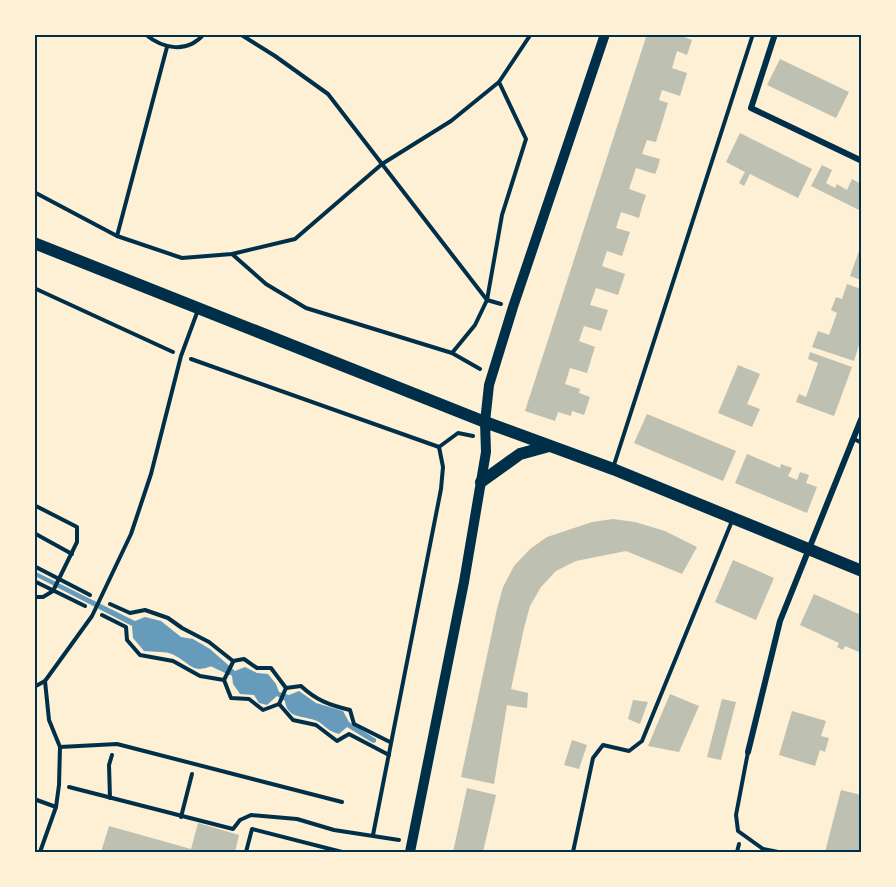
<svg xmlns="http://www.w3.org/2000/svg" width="896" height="887" font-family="'Archivo Narrow',sans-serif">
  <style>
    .water { fill: #669bbc }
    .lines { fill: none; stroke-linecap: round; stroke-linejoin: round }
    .stream { stroke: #669bbc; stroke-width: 6 }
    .building { fill: #bec0b2 }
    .path { stroke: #003049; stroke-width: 4 }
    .service { stroke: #003049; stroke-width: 4 }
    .minor { stroke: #003049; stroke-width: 6 }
    .tertiary { stroke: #003049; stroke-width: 10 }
    .primary { stroke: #003049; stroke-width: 12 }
    .neatline { fill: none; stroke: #003049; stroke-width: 2 }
  </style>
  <rect width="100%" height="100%" fill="#fdf0d5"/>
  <path class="water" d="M34 571 135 621 145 617 161 621 181 637 193 639 210 649 235 671 245 667 257 673 268 674 276 684 279 692 289 695 299 691 316 703 343 711 349 722 376 739V742L373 743 347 727 339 734C330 732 326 727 319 722 306 715 287 720 285 701L277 696 267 705 259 703 254 695 240 694 233 684 232 676 219 663C191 675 196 667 174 655 167 651 153 652 144 651L133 638 132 626 35 576Z"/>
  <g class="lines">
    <polyline class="stream" points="209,662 230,672"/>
  </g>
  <g class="building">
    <polygon points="647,34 685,34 684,37 692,40 687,55 677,51 672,68 687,73 680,96 662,90 659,100 668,103 656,142 647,140 642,154 660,159 658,167 655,174 636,168 629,189 646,195 642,207 639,218 621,212 616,228 630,232 622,256 607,251 602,266 625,274 618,295 596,288 590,305 608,310 601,331 584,326 579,341 595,347 587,373 570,368 565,384 580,389 579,393 590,397 584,415 572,411 571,416 558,412 555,421 525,411"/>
    <polygon points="780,59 849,92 836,118 767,85"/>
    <polygon points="740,133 812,169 798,198 750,174 744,186 739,183 745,172 726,162"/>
    <polygon points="822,165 832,170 826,183 835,188 837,184 847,190 852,179 861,184 861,211 811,186"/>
    <polygon points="859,251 861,252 861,280 850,276"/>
    <polygon points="847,284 861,289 861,338 854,361 812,347 818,331 829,335 837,313 831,310 833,305 836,297 842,299"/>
    <polygon points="810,352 852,367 834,416 796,402 799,394 806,397 818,363 808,359"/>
    <polygon points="738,365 760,374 747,404 760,409 752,427 718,413"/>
    <polygon points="647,414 736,451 723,481 634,443"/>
    <polygon points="747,454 780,468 781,464 792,468 788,476 797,480 800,472 809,475 806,483 817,487 807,513 735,483"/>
    <polygon points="613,519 635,522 665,531 697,547 682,574 626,551 576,561 556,571 541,587 530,606 524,628 511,689 528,693 527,708 507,705 494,784 461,777 497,609 503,587 514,566 530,549 547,537 592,522"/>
    <polygon points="733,560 774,578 756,620 715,602"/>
    <polygon points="814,594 861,615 861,653 845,646 843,650 837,647 839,643 800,625"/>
    <polygon points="670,694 699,706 679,752 648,746"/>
    <polygon points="722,699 736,702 721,760 707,757"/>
    <polygon points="633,700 648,702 640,724 628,719"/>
    <polygon points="792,711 826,721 821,736 829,738 825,752 820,750 815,766 779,755"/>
    <polygon points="572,740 587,745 579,769 564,765"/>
    <polygon points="467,788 496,795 483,852 453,852"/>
    <polygon points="841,790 861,795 861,852 825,852"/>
    <polygon points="198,823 239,835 235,852 101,852 109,826 191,849"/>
  </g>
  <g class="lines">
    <g class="path">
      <path d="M145 34C163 49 187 54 204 34"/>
      <polyline points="499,82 451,121 382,164 487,300 501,304"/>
      <polyline points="34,192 117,236 182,258 232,254 295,239 382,164 328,94 275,56 240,34"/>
      <polyline points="117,236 167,47"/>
      <polyline points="232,254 266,284 306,308 452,353"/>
      <polyline points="34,288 173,352"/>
      <polyline points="191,359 439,447"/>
      <polyline points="480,369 452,353 475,325 487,300 502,215 526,139 499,82 531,34"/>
      <polyline points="34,505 77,527 77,542 53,591 43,597 34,597"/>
      <polyline points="34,533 72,554"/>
      <polyline points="34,566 90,595"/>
      <polyline points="34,581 85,606"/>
      <path d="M110 604 130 613 145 610 168 618 182 628 209 642 233 661 244 659 257 668H271L286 688 301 686C316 700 329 705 350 710L354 724 390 742"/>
      <polyline points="102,615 126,627 127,640 140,655 173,661 200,676 224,680 231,698 249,699 263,710 279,704 293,720 316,725 337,741 349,734 389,755"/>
      <polyline points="224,680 233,662"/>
      <polyline points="279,704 286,688"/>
      <polyline points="69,787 233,829 240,820 251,815 297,819 334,830 399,840"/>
      <polyline points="110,798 109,765 112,755"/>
      <polyline points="181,817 192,774"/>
      <polyline points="373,835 441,489 443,467 439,447 458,433 473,436"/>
      <polyline points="246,852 252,829 342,852"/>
      <polyline points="737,852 739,844"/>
    </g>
    <g class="service">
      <polyline points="854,439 862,443"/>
      <polyline points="613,468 753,34"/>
      <polyline points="34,687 45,681"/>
      <polyline points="60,747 117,744 342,802"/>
      <polyline points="748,752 736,815 738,831 763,849 762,852"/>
      <polyline points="34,799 56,807"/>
      <polyline points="763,849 778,852"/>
      <polyline points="40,852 56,807 59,785 60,747 49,720 45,681 92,616 131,534 151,474 181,356 198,310"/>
      <polyline points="573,852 593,758 603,745 629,751 642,741 732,521"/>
    </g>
    <g class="minor">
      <polyline points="775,34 751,108 862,161"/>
      <polyline points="748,752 780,621 862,417"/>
    </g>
    <polyline class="tertiary" points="410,852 464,582 486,452 485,422 489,385 513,307 605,34"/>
    <g class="primary">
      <polyline points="34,243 485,422 613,469 862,571"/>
      <polyline points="481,482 520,454 549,446"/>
    </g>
  </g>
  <rect width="896" height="887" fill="none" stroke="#fdf0d5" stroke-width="72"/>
  <rect x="36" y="36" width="824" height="815" class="neatline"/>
</svg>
